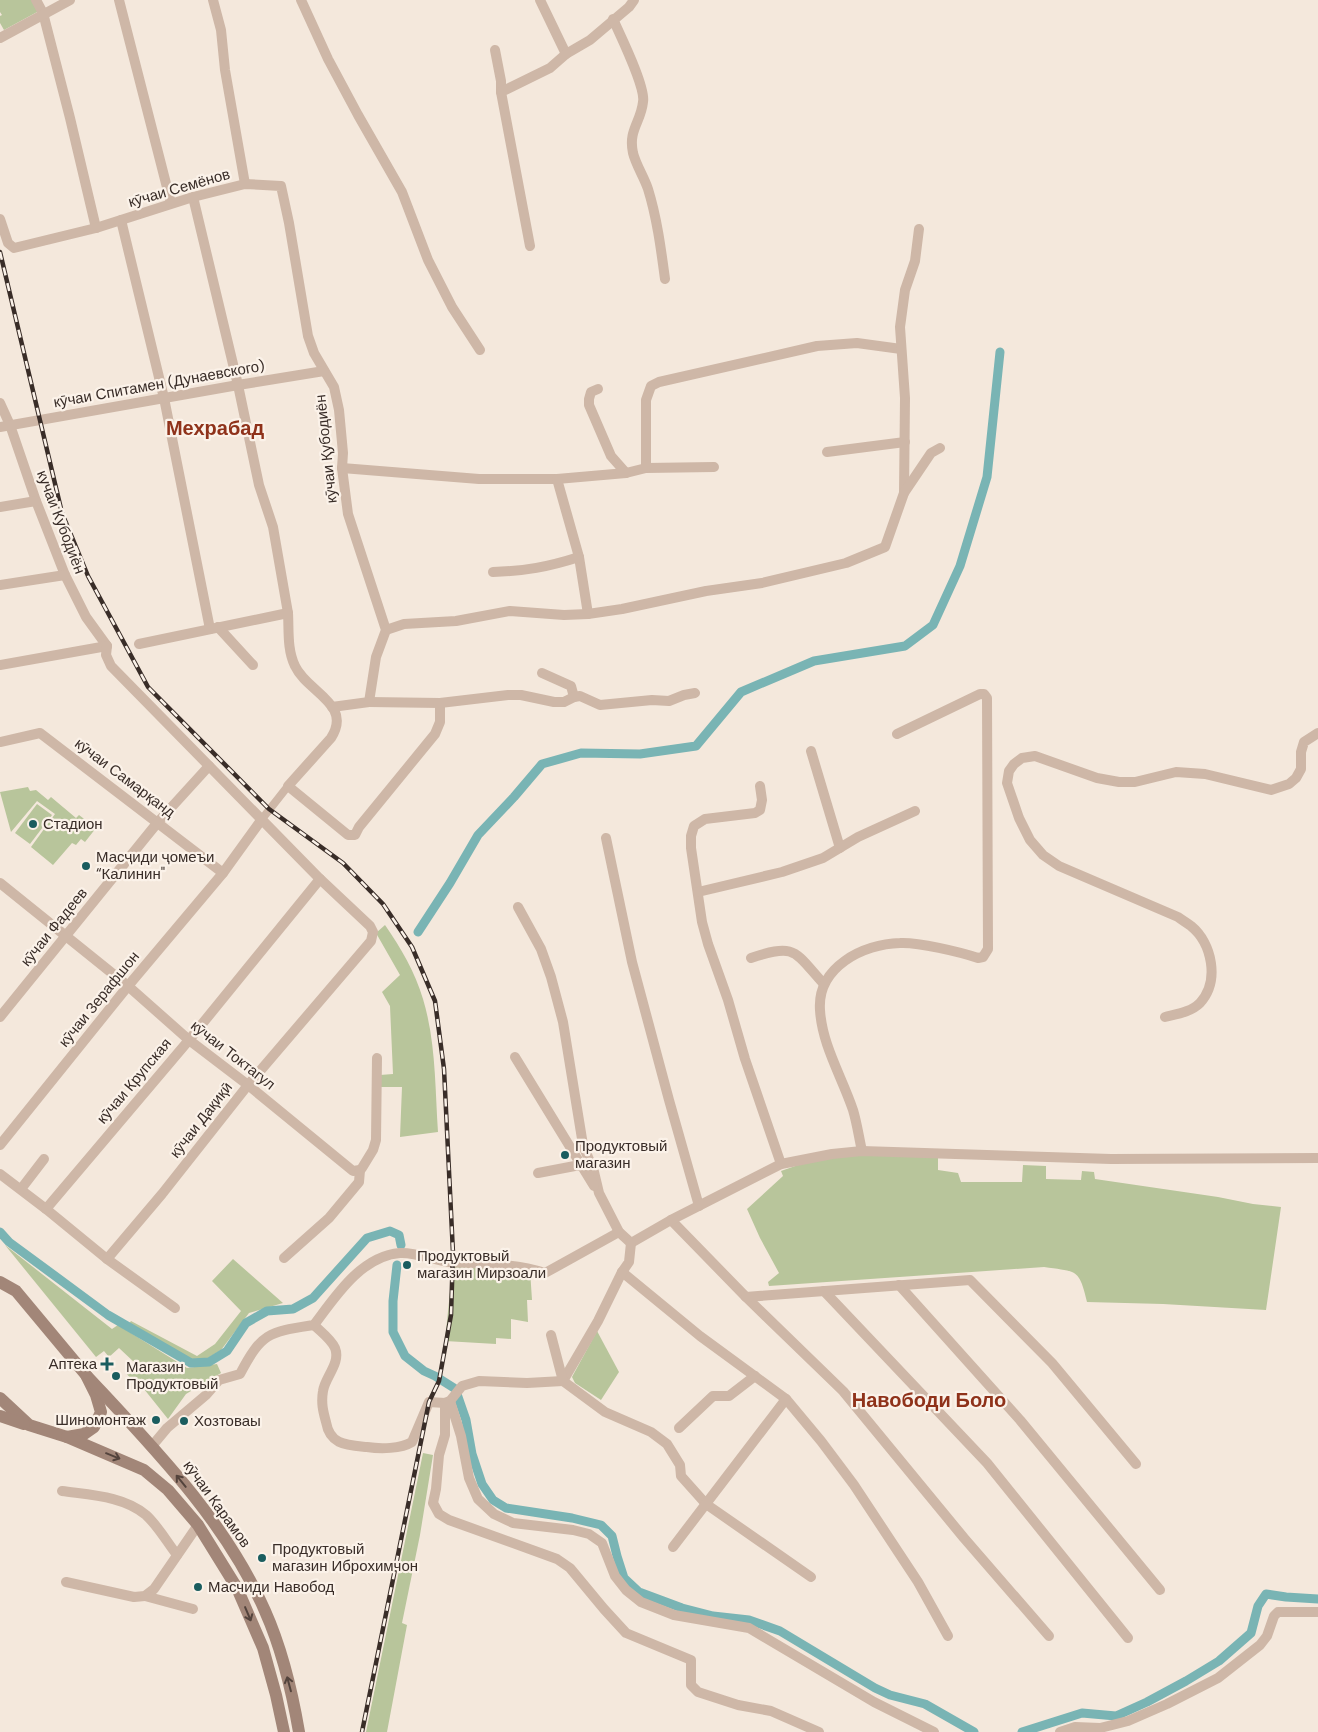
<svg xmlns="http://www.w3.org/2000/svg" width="1318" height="1732" font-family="'DM Sans',sans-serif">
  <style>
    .green { fill: #b8c59b }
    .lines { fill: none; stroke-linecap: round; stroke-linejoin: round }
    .canal { stroke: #79b4b4; stroke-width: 9 }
    .pedestrian { stroke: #ceb7a7; stroke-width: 8 }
    .minor { stroke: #ceb7a7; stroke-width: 10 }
    .secondary { stroke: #a28678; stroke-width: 12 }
    .rail-casing { stroke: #392d28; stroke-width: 4.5 }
    .rail { stroke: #fbf2e9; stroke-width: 2.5; stroke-dasharray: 8; stroke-linecap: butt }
    .oneway { stroke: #53433c }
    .poi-dot { fill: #1a5d5f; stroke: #fbf2e9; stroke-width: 2 }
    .labels { text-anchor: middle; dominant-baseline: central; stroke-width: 4.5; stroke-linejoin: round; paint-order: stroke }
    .street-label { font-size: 15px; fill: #392d28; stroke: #fbf2e9 }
    .poi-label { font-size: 15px; fill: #392d28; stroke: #fbf2e9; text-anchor: start }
    .district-label { font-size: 20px; font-weight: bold; fill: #8f321a; stroke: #fbf2e9 }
  </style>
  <rect width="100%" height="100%" fill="#f4e8dc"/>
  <g class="green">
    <polygon points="0,0 33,0 39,11 4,30 0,23 0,16 2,15 0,12"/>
    <polygon points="28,787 30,791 36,790 48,800 51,797 76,818 79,815 96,828 85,842 81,839 76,845 72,843 53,865 31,847 55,814 37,801 11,832 0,792"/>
    <polygon points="37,804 52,815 30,844 15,833"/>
    <path d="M385 925C401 948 415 972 423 999 436 1042 435 1088 438 1132L400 1137 402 1087H380V1075L393 1074 390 1006 382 992 400 975 376 933Z"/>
    <path d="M860 1153 938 1156V1170L958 1173 961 1182H1022L1023 1165 1046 1166V1179L1081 1180 1082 1171 1094 1172 1095 1179 1218 1197 1253 1204 1281 1207 1266 1310 1163 1304 1087 1302C1079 1268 1077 1272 1044 1267L769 1286 768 1282 779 1273 760 1238 747 1209 783 1176 781 1171 818 1158Z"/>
    <polygon points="5,1245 112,1329 118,1325 187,1368 217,1364 221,1373 186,1394 168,1419 140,1384 137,1386 126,1373 135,1363 119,1348 109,1357 104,1351 96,1357"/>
    <polygon points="233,1259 283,1303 249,1313 221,1350 208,1358 193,1361 128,1325 131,1321 197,1356 215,1344 241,1311 212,1281"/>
    <polygon points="453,1262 530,1270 532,1300 527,1300 528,1322 511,1319 511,1339 496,1338 496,1344 445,1341"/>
    <polygon points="597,1331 619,1372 601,1400 575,1383 572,1377"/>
    <polygon points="423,1453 433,1455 420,1535 402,1623 407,1625 387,1732 366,1732"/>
  </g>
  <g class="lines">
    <g class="canal">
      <polyline points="418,932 450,883 478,835 514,797 542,764 581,753 640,754 696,746 741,692 814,661 905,646 933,625 960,566 987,477 1000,352"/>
      <polyline points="0,1232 9,1242 108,1315 191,1363 209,1362 227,1351 246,1323 267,1311 293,1309 313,1298 367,1238 390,1231 399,1235 401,1245"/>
      <polyline points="397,1265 393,1301 393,1332 405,1356 424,1371 435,1376 454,1388"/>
      <polyline points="457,1394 466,1420 472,1454 482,1484 493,1500 506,1508 572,1518 601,1525 612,1536 617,1556 624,1578 639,1592 682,1608 713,1616 749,1620 780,1631 875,1688 890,1695 925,1704 974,1732"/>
      <polyline points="1022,1732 1082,1713 1116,1716 1147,1702 1186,1681 1219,1661 1251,1633 1258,1606 1266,1594 1286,1597 1318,1599"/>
    </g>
    <polyline class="pedestrian" points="262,819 288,786"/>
    <g class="minor">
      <polyline points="36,0 43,13 70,118 96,228"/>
      <polyline points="119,0 171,203"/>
      <polyline points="213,0 221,30 225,70 245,184"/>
      <polyline points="301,0 328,59 358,115 402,192 428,260 452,307 480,350"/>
      <polyline points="540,0 566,54 590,40 629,7 634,0"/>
      <path d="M613 19C620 35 646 87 643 102 641 122 628 130 633 153 636 165 644 177 648 189 657 218 661 249 665 279"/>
      <polyline points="0,38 70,0"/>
      <polyline points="495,50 501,81 501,92"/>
      <polyline points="193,197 238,385 259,485 273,527 288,613"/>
      <polyline points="0,219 8,243 14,248 96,228 121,220 164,398 210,629"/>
      <polyline points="121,220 193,197 245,184 281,186 289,223 308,336 314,353 334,387 339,410 343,453 342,468 348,514 386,630 376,657 369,702 332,707"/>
      <polyline points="530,246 501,92 550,68 566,54"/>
      <polyline points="598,389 591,392 589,399 589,405 611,456 626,473"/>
      <polyline points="0,403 10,425 36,501 65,575 86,617 107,646"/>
      <polyline points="0,427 238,385 324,371"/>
      <polyline points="827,452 905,442"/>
      <polyline points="342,468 479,479 557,479 626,473 646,468 714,467"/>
      <polyline points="646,468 646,400 651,386 659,382 817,346 857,343 901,349"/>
      <polyline points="557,479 579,557 588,614"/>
      <polyline points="904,493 905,398 900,327 905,290 915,261 919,229"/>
      <polyline points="0,507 36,501"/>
      <path d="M493 572C525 571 548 567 579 557"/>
      <polyline points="0,585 65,575"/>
      <polyline points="218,627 253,665"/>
      <polyline points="386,630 404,624 456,621 510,611 564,615 588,614 622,609 706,591 762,583 846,563 885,547 904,493 931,453 940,448"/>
      <path d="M139 644 288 613C289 630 287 650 295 666 307 692 353 704 331 738L288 786 348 835H355L359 827 435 734 440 722V703"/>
      <polyline points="0,665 107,646"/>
      <polyline points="542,673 571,686 574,697"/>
      <polyline points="369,702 440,703 508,695 521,695 554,702 564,702 574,697 580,696 600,705 652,700 669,701 684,695 695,693"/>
      <polyline points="0,742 40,733 223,873"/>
      <polyline points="811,751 840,848"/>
      <polyline points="760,786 762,800 760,810 755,813 705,819 694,826 691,836 691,848 702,922 708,944 728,1000 745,1059 781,1164"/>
      <polyline points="606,838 632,962 669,1100 699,1206"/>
      <polyline points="0,883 128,986 189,1040 248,1085 353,1171 360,1170 362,1168 373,1150 376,1140 377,1058"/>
      <polyline points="698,892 782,872 823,858 858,837 915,811"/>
      <polyline points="518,907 541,949 551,977 563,1022 583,1145 594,1172 599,1193 619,1232 631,1243"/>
      <path d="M751 958C796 943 794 951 823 983"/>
      <polyline points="0,1017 158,822 209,766"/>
      <path d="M1165 1017C1177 1014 1191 1012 1200 1003 1220 981 1212 943 1191 926 1187 923 1182 920 1178 917L1059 866 1043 855 1030 840 1019 818 1007 783 1009 771 1014 764 1022 758 1035 756 1097 778 1119 782H1135L1176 772 1205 774 1271 790 1289 784 1296 778 1301 769V752L1304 742 1318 733"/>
      <polyline points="515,1057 594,1186"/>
      <polyline points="0,1145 128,986 223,873 262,819"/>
      <path d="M862 1151C859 1138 857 1123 853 1110 842 1077 822 1045 820 1010 817 967 863 944 900 943 918 942 960 952 978 958L983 957 988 949 987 698 984 694H980L897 734"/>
      <polyline points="538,1173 580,1165"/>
      <polyline points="0,1174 46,1209 107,1259 175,1308"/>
      <polyline points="21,1189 44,1159"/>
      <polyline points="46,1209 189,1040 320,879"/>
      <polyline points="671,1220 746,1297 843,1391 964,1538 1049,1636"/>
      <polyline points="631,1243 671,1220 781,1164 832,1154 862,1151 1111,1159 1318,1158"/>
      <polyline points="284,1258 329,1218 359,1182 360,1170"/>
      <polyline points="107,1259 162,1194 248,1085 371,941 373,932 370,926 320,879 111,666 106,655 107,646"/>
      <polyline points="622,1272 700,1336 786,1399 821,1441 854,1485 918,1582 948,1636"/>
      <polyline points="899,1285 1020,1420 1160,1590"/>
      <polyline points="824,1291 987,1463 1128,1638"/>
      <polyline points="746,1297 970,1280 1052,1363 1136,1464"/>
      <path d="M314 1325C321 1332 331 1339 335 1348 341 1363 325 1377 323 1391 321 1403 323 1411 326 1422 330 1445 346 1445 367 1447 380 1449 401 1449 412 1442L429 1402 445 1403 450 1401 462 1386 479 1381 527 1383 563 1381 598 1321 622 1272 629 1262 631 1243"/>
      <polyline points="551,1335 563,1381 605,1412 651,1432 667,1444 680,1465 681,1476 706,1504 811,1577"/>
      <polyline points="450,1401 461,1436 469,1478 478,1499 494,1514 513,1523 573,1530 589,1534 602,1543 615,1576 626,1590 641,1602 674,1615 749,1628 874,1702 934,1732"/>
      <polyline points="445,1403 445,1435 439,1455 436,1489 433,1503 439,1514 449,1520 557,1559 570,1568 604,1609 626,1633 691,1660 691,1685 698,1692 738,1705 771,1711 819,1732"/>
      <polyline points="679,1428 713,1396 729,1396 755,1376"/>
      <path d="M152 1446 167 1428 206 1395 219 1380 240 1374C262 1332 269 1332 314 1325 335 1297 361 1256 400 1253 415 1252 434 1260 449 1262 482 1264 514 1263 545 1273L619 1232"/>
      <path d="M62 1491C90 1495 124 1496 146 1515 158 1526 167 1542 177 1555"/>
      <polyline points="673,1547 786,1399"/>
      <polyline points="66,1582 134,1597 145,1596 154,1589 198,1525"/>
      <polyline points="145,1596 193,1609"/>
      <polyline points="1060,1732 1075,1727 1100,1728 1128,1721 1167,1704 1218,1678 1260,1645 1267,1636 1274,1616 1278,1612 1318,1612"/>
    </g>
    <g class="secondary">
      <polyline points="0,1282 16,1291 86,1375 96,1395 101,1412 94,1427 84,1434 67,1437 29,1425 0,1398"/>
      <path d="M86 1375C152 1446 226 1521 265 1611 282 1649 292 1691 299 1732"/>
      <polyline points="0,1416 24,1424"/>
      <polyline points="67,1437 144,1470 168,1490 198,1525 237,1588 263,1648 276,1695 284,1732"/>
    </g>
    <g class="rail-casing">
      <polyline id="rail" points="0,252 62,513 88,576 148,687 269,809 343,863 383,904 412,947 435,1001 444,1069 453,1253 451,1315 439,1381 429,1402 362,1732"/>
    </g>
    <use href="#rail" class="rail"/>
  </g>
  <defs><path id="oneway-shaft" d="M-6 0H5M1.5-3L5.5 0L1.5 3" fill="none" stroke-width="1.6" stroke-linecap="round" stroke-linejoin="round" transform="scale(1.25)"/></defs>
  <g class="oneway">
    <use href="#oneway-shaft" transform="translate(113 1456) rotate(22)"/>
    <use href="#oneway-shaft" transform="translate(181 1481) rotate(-129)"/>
    <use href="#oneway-shaft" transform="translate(248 1614) rotate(67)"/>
    <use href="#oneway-shaft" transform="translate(289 1684) rotate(-105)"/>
  </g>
  <g class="poi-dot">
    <circle cx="33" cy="824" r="5"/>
    <circle cx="86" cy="866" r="5"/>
    <circle cx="565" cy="1155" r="5"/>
    <circle cx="407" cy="1265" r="5"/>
    <path d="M104.5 1356.5h5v5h5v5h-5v5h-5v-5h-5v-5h5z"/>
    <circle cx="116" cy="1376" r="5"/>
    <circle cx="156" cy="1420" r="5"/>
    <circle cx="184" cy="1421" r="5"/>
    <circle cx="262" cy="1558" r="5"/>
    <circle cx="198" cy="1587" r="5"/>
  </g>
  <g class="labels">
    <g class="street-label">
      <text transform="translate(179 188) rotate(-16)">кӯчаи Семёнов</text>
      <text transform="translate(159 384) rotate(-10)">кӯчаи Спитамен (Дунаевского)</text>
      <text transform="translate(326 449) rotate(-96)">кӯчаи Қубодиён</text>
      <text transform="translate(61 522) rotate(69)">кучаи Кубодиён</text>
      <text transform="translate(125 778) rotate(37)">кӯчаи Самарқанд</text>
      <text transform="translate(54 927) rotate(-51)">кӯчаи Фадеев</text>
      <text transform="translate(99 999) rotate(-51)">кӯчаи Зерафшон</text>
      <text transform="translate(233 1055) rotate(38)">кӯчаи Токтагул</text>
      <text transform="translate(134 1081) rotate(-50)">кӯчаи Крупская</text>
      <text transform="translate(201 1120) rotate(-52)">кӯчаи Дақиқӣ</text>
      <text transform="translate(217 1504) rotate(54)">кӯчаи Карамов</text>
    </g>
    <g class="poi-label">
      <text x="43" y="824">Стадион</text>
      <text x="96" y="857">Масҷиди ҷомеъи<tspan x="96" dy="17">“Калинин"</tspan></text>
      <text x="575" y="1146">Продуктовый<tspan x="575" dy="17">магазин</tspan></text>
      <text x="417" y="1256">Продуктовый<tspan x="417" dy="17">магазин Мирзоали</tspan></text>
      <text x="97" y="1364" text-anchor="end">Аптека</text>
      <text x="126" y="1367">Магазин<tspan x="126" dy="17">Продуктовый</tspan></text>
      <text x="146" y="1420" text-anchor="end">Шиномонтаж</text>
      <text x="194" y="1421">Хозтоваы</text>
      <text x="272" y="1549">Продуктовый<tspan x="272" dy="17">магазин Иброхимчон</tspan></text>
      <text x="208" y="1587">Масчиди Навобод</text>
    </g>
    <g class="district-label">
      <text x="215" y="428">Мехрабад</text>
      <text x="929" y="1400">Навободи Боло</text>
    </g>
  </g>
</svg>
